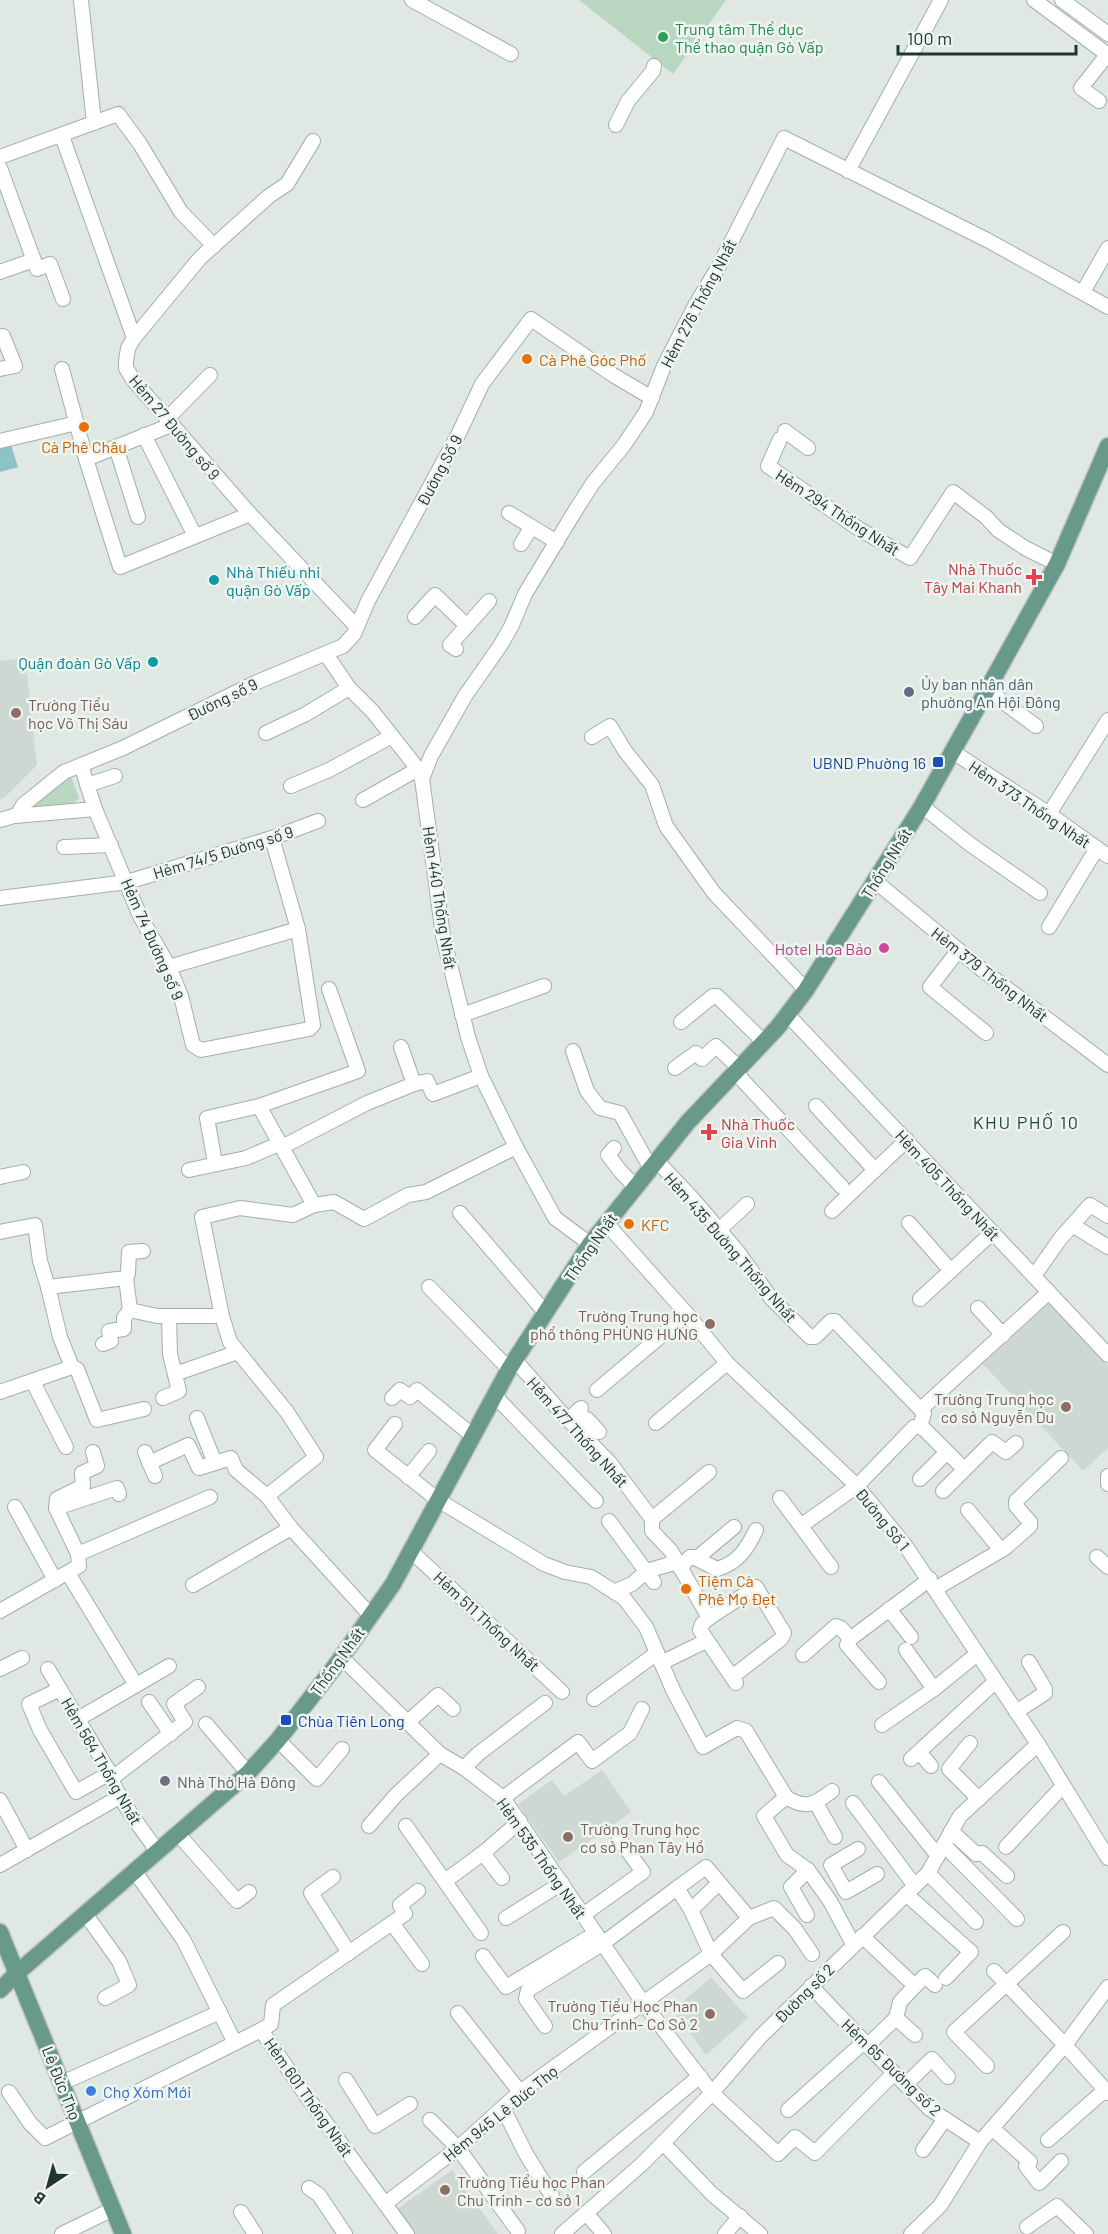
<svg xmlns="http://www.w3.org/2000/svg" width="1108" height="2234" font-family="Barlow,sans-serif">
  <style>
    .built { fill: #cdd8d2 }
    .green { fill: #b9d7c0 }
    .water { fill: #8cc2c8 }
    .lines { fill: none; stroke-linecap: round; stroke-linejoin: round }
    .minor-casing { stroke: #a3afaa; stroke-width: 16 }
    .major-casing { stroke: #bdc3c1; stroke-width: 19 }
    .minor { stroke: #fff; stroke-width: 14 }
    .major { stroke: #68998a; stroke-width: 16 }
    .leisure-dot { fill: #2e9e5b; stroke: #eef5f1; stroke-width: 2 }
    .food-dot { fill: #e8710a; stroke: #eef5f1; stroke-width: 2 }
    .health-dot { fill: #e0444e; stroke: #eef5f1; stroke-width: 2 }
    .culture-dot { fill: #0f9aa8; stroke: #eef5f1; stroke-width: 2 }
    .service-dot { fill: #5c6f8a; stroke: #eef5f1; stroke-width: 2 }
    .education-dot { fill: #8d6e63; stroke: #eef5f1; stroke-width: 2 }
    .transit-dot { fill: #1a4fb4; stroke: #eef5f1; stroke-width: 2 }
    .hotel-dot { fill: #d1479c; stroke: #eef5f1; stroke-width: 2 }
    .worship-dot { fill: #6b7280; stroke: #eef5f1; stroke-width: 2 }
    .shop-dot { fill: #3f7fe0; stroke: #eef5f1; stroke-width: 2 }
    .labels { text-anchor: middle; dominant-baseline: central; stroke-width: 5; stroke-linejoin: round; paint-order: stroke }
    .leisure-label { font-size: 16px; fill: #27864d; stroke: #eef5f1; text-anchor: start }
    .street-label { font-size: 16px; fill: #223630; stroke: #eef5f1 }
    .food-label { font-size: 16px; fill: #c56008; stroke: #eef5f1; text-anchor: start }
    .health-label { font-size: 16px; fill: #be3a42; stroke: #eef5f1; text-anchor: end }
    .culture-label { font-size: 16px; fill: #0d838f; stroke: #eef5f1; text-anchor: start }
    .service-label { font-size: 16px; fill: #4e5e75; stroke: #eef5f1; text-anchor: start }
    .education-label { font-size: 16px; fill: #785e54; stroke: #eef5f1; text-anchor: start }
    .transit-label { font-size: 16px; fill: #164399; stroke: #eef5f1; text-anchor: end }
    .hotel-label { font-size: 16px; fill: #b23c85; stroke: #eef5f1; text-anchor: end }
    .worship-label { font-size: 16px; fill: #5b616d; stroke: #eef5f1; text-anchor: start }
    .shop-label { font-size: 16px; fill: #366cbe; stroke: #eef5f1; text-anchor: start }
    .neighbourhood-label { font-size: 18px; letter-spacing: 1.5px; fill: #20463b; stroke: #eef5f1 }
  </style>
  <rect width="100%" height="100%" fill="#dfe8e3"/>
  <g class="built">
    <polygon points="25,658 37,765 4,798 0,800 0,661"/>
    <polygon points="1049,1303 1108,1366 1108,1448 1083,1471 983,1364"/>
    <polygon points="602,1770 631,1812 559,1862 518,1804 552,1780 564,1796"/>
    <polygon points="711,1977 748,2018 706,2055 673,2010"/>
    <polygon points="452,2170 498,2234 414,2234 396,2210"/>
  </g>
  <g class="green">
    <polygon points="579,0 726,0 673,74"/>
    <polygon points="68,776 72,779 79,798 72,805 37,809 32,807 32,804"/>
  </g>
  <polygon class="water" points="11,445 18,467 0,472 0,448"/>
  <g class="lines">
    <g class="minor-casing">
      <g id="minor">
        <polyline points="81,0 94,123"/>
        <polyline points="412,0 511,54"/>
        <polyline points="1034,0 1108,55"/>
        <polyline points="1062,0 1108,34"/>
        <polyline points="1099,101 1081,88 1107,55"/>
        <polyline points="616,125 628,101 653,71 654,66"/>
        <polyline points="62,136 134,338"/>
        <polyline points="313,141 287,184 269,196 200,258 134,338 128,348 126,361 126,368 134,381 250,514 356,626"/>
        <polyline points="0,157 118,114 140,144 181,212 214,246"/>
        <polyline points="0,168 37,269 50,264 63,299"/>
        <polyline points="848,171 941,0"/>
        <polyline points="0,272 34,260"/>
        <polyline points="1083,292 1108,248"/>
        <polyline points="0,369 15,366 3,336"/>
        <polyline points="62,369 86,459 120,567 250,514"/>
        <polyline points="167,419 210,375"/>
        <polyline points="785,431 808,448"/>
        <polyline points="144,435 195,536"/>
        <polyline points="780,439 768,466 859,529 910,558 953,492 986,517 998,530 1025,548 1057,564"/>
        <polyline points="0,441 77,423"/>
        <polyline points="116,447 138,517"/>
        <polyline points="86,459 171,425"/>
        <polyline points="509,513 557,542"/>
        <polyline points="521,544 531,528"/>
        <polyline points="415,617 435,595 467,626"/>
        <polyline points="456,649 450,645 489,601"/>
        <polyline points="326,654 349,688 373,712 418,769 422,779 443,936 468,1037 481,1076 516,1147 555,1218 590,1244"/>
        <polyline points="987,690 1036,726"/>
        <polyline points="266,733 306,714 349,688"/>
        <polyline points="592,737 610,726 625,751 652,785 666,826 714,893 806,990"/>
        <polyline points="953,752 1049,814 1108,856"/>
        <polyline points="422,779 431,756 465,696 500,646 511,627 525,594 575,511 593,483 624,445 646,412 664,366 696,304 719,266 784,138 989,241 1108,307"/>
        <polyline points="87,785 115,776"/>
        <polyline points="291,786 329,770 392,736"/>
        <polyline points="363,800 418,769"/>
        <polyline points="922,806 971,845 1040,893"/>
        <polyline points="95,809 140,916 169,967 181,996 193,1045 201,1050 309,1029 313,1025 298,929 272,838"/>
        <polyline points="1049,814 1108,720"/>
        <polyline points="15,816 95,809 81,765"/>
        <polyline points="0,820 17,815 23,805 64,772 123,748 255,683 343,646 354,634 368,601 459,433 482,384 531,319 613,375 652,398"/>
        <polyline points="64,847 111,845"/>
        <polyline points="875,881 980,968 1108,1065"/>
        <polyline points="0,898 127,882 272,838 318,821"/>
        <polyline points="1049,927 1097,848"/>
        <polyline points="958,951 930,987 986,1033"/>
        <polyline points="169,967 298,929"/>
        <polyline points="462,1015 544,986"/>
        <polyline points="788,1015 1108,1355"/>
        <polyline points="681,1022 713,996 717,996 764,1042"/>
        <polyline points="401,1047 414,1084 427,1081 433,1094 481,1076"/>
        <polyline points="573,1051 587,1091 600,1108 620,1113 650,1167"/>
        <polyline points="675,1068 696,1053 702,1059 716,1046 739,1068"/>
        <polyline points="735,1072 842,1187"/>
        <polyline points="259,1106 314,1205"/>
        <polyline points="816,1106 875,1170 907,1140"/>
        <polyline points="282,1147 367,1103 414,1084"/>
        <polyline points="614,1148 608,1155 621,1172 635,1186"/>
        <polyline points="656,1160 692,1198 738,1252 771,1298 810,1337 815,1337 831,1321 835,1321 924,1413 920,1427"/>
        <polyline points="215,1163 207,1118 259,1106 358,1071 329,989"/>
        <polyline points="189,1170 246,1158 281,1143"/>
        <polyline points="0,1177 23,1172"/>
        <polyline points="832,1211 875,1170"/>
        <polyline points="460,1213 545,1312"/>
        <polyline points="606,1223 687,1314 727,1363 857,1486 905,1545 1038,1744 1108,1858"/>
        <polyline points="909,1223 951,1271"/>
        <polyline points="1072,1225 1108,1247"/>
        <polyline points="719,1230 747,1204"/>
        <polyline points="0,1232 35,1225 40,1261 48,1287"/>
        <polyline points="1034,1276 1060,1239 1090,1205 1108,1216"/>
        <polyline points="126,1278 128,1273 129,1252 143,1251"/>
        <polyline points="429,1287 509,1369"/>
        <polyline points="920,1299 993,1232"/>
        <polyline points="978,1308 1003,1335"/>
        <polyline points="103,1344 111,1341 109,1331 124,1329 124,1318 130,1310"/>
        <polyline points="515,1360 559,1410 610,1463 652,1519 652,1531 671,1551 709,1618 702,1624 700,1630 736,1683"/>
        <polyline points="72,1367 77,1369 97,1420 144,1409"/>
        <polyline points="175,1374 238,1352"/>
        <polyline points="33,1382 66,1447"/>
        <polyline points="597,1390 687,1314"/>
        <polyline points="0,1392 72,1367 60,1337 48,1287 126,1278 130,1310 157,1316 222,1316"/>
        <polyline points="494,1395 596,1501"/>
        <polyline points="163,1398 179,1391 170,1354 169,1316"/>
        <polyline points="392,1398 400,1390 410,1397 417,1390 473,1436"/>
        <polyline points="921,1409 1049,1292"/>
        <polyline points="197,1418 215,1463"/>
        <polyline points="568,1420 581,1408"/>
        <polyline points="656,1423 727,1363"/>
        <polyline points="395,1424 375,1450 438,1500 544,1564 565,1572 591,1577 624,1598 646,1627 673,1690 703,1747 737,1728 746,1731 786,1797 764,1816 787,1855 808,1870 830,1901 853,1944"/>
        <polyline points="577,1429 587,1419 599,1432"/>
        <polyline points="145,1452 155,1476"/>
        <polyline points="149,1463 188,1445 199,1468 231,1458 236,1470 267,1496"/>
        <polyline points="1108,1476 1108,1484"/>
        <polyline points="408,1477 429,1451"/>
        <polyline points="920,1479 947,1452"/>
        <polyline points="943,1491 992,1442 1006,1452 1016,1443"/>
        <polyline points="780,1498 831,1567"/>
        <polyline points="15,1507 55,1580"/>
        <polyline points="56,1508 117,1488 119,1494"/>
        <polyline points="968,1510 1001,1550"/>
        <polyline points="652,1519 709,1472"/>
        <polyline points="609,1521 654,1582"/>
        <polyline points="802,1525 857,1486 914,1427 920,1427 925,1430 964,1469"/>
        <polyline points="411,1551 562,1692"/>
        <polyline points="78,1554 56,1508 57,1499 83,1486 82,1473 97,1466 93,1452"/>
        <polyline points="1097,1557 1108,1567"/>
        <polyline points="697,1558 734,1527"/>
        <path d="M680 1568 690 1557H693L717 1569C738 1563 747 1549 756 1530"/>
        <polyline points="68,1573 136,1685"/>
        <polyline points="193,1585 291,1528"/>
        <polyline points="935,1589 1005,1548 1030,1526 1030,1522 1016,1506 1016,1501 1061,1458"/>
        <polyline points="614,1592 632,1584 647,1571 677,1562"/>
        <polyline points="889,1609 911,1637"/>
        <polyline points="0,1611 79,1566 78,1554 210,1497"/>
        <polyline points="371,1616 291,1528 267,1496 316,1457 287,1412 230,1342 222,1316 202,1217 240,1208 293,1215 314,1205 334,1202 364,1219 408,1195 426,1192 516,1147"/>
        <polyline points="709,1618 756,1587 784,1633 781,1639 732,1677"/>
        <polyline points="850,1639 847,1645 879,1682"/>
        <polyline points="906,1650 934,1689"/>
        <polyline points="803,1655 836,1626 841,1628 850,1639 930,1579"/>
        <polyline points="341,1657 440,1754 464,1768 503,1798 644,2004 712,2093 778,2154 795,2137 815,2153 894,2073"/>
        <polyline points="661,1663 706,1641"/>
        <polyline points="0,1669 22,1658"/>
        <path d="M48 1669 110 1773C112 1791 146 1835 158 1852"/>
        <polyline points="60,1689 29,1704 40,1730 76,1792 110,1773"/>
        <polyline points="594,1699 657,1653"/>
        <polyline points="149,1702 171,1734"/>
        <polyline points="1016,1712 1045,1693 1045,1689 1029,1662"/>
        <polyline points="78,1719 169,1666"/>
        <polyline points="408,1722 438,1695 453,1709"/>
        <polyline points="206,1724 248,1773"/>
        <polyline points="882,1725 934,1689 977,1654"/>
        <polyline points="278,1740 317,1779 342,1749"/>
        <polyline points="970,1743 949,1769 979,1799"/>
        <polyline points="919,1752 931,1766"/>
        <polyline points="911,1759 995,1682"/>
        <polyline points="464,1768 478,1754 545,1703"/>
        <polyline points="111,1779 185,1722 174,1704 198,1687"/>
        <polyline points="879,1782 938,1856"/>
        <path d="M786 1797C806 1810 815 1804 832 1791"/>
        <polyline points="503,1798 578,1742 592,1761 630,1733 642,1709"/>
        <polyline points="0,1800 27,1850"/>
        <polyline points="816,1803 835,1837"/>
        <polyline points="853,1803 915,1886"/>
        <polyline points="369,1826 396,1795 440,1754"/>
        <polyline points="406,1826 481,1933"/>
        <polyline points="951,1831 976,1854 982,1853 1007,1876"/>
        <polyline points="178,1834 237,1901 249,1892"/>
        <polyline points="944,1845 1017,1919"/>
        <polyline points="1006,1847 1063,1786"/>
        <polyline points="858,1849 831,1865 846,1892 877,1874"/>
        <polyline points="483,1853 502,1878"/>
        <polyline points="0,1865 121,1796"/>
        <polyline points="135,1872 183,1939 235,2043 261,2030 310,2101 407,2234"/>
        <polyline points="928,1873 976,1922"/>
        <polyline points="333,1877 311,1893 349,1953"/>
        <polyline points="445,1881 483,1853 520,1821"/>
        <polyline points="677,1888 706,1867 749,1918"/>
        <polyline points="906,1894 971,1952 946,1978"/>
        <polyline points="691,1910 719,1883"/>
        <polyline points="86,1915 119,1961 129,1985 105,1998"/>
        <polyline points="583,1915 643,1872 619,1839"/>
        <polyline points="807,1915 791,1887 808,1870"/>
        <polyline points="506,1918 562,1883"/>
        <polyline points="392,1923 422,1964"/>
        <polyline points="862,1936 915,1986 900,2002 896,2018"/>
        <polyline points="483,1956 506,1987 596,1933"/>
        <polyline points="811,1986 894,2073 930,2109 980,2142"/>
        <polyline points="915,1986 925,1976 935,1985"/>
        <polyline points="1108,1987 1065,2045 1108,2093"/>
        <polyline points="458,2013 520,2092"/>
        <polyline points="545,2026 526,1999 528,1990 602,1944 677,1888 691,1910 711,1954 743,1991 778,1963"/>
        <polyline points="261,2030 271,2024 273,2005 405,1914 400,1905 418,1891"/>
        <polyline points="867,2046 896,2018 915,2035"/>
        <polyline points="987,2066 954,2032 1063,1932"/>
        <polyline points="346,2080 375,2126 410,2104"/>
        <polyline points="62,2083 220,2012"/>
        <polyline points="906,2084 932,2059 948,2077"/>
        <polyline points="9,2092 30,2123 45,2138 235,2043"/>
        <polyline points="503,2108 526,2154 552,2196"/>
        <polyline points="788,2110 864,2042"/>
        <polyline points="430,2120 458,2148 518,2231"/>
        <polyline points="992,2128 1030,2162 1026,2166 1039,2183 1061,2161"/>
        <polyline points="1048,2140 1105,2090"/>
        <polyline points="663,2143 712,2194 760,2234"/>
        <polyline points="923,2150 945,2119"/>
        <polyline points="584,2172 700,2076"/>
        <polyline points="309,2188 319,2195 345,2234"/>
        <polyline points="386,2203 458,2148 520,2092 711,1954 749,1918 774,1908 795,1929 812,1954"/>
        <polyline points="241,2212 255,2234"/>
        <polyline points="586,2213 604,2234"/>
        <polyline points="1027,2227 1057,2206 1086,2234"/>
        <polyline points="62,2234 113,2209"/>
        <polyline points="562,2234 642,2164 712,2093 761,2036 928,1873 960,1816 1038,1744"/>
        <polyline points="725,2234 740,2216"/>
        <polyline points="911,2234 940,2206 980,2142 1065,2045 994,1971"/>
      </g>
    </g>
    <g class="major-casing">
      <g id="major">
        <polyline points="0,1932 123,2234"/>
        <polyline points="0,1990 17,1973 248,1773 278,1740 336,1665 393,1584 509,1369 590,1244 688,1122 778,1027 806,990 922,806 987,690 1057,564 1108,446"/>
      </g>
    </g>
    <use href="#minor" class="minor"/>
    <use href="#major" class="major"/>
  </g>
  <circle class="leisure-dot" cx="663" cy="37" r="6"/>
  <g class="food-dot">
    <circle cx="527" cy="359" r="6"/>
    <circle cx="84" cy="427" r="6"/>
    <circle cx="629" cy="1224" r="6"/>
    <circle cx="686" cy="1589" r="6"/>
  </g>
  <g class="health-dot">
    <path d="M1031 568h6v6h6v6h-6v6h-6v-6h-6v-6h6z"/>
    <path d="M706 1123h6v6h6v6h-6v6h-6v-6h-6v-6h6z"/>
  </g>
  <g class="culture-dot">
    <circle cx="214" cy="580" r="6"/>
    <circle cx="153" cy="662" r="6"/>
  </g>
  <circle class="service-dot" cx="909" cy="692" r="6"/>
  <g class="education-dot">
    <circle cx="16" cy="713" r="6"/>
    <circle cx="710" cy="1324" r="6"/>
    <circle cx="1066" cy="1407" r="6"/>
    <circle cx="568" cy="1837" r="6"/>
    <circle cx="710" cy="2014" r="6"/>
    <circle cx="445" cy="2190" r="6"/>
  </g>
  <g class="transit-dot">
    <rect x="932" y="756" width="12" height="12" rx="3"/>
    <rect x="280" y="1714" width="12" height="12" rx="3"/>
  </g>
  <circle class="hotel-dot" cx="884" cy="948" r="6"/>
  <circle class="worship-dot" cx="165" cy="1781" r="6"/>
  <circle class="shop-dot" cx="91" cy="2091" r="6"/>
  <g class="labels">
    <g class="leisure-label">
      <text x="675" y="28">Trung tâm Thể dục<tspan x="675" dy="18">Thể thao quận Gò Vấp</tspan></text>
    </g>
    <g class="street-label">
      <text transform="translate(698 303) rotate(-62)">Hẻm 276 Thống Nhất</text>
      <text transform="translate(175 427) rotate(50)">Hẻm 27 Đường số 9</text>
      <text transform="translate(439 470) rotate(-62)">Đường Số 9</text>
      <text transform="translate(838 512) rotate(33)">Hẻm 294 Thống Nhất</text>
      <text transform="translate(222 699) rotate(-26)">Đường số 9</text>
      <text transform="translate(1030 804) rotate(34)">Hẻm 373 Thống Nhất</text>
      <text transform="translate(223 852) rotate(-17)">Hẻm 74/5 Đường số 9</text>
      <text transform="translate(886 863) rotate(-58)">Thống Nhất</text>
      <text transform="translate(440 898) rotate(81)">Hẻm 440 Thống Nhất</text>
      <text transform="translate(153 939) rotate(66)">Hẻm 74 Đường số 9</text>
      <text transform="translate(990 974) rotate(38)">Hẻm 379 Thống Nhất</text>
      <text transform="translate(948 1185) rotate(47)">Hẻm 405 Thống Nhất</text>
      <text transform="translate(590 1247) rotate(-55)">Thống Nhất</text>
      <text transform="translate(731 1247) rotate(49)">Hẻm 435 Đường Thống Nhất</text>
      <text transform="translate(578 1432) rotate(48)">Hẻm 477 Thống Nhất</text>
      <text transform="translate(883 1519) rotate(51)">Đường Số 1</text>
      <text transform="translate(487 1621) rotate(43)">Hẻm 511 Thống Nhất</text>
      <text transform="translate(337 1661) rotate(-54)">Thống Nhất</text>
      <text transform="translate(102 1761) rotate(60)">Hẻm 564 Thống Nhất</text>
      <text transform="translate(542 1858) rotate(55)">Hẻm 535 Thống Nhất</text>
      <text transform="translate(804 1993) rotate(-45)">Đường số 2</text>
      <text transform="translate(892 2067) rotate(44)">Hẻm 65 Đường số 2</text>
      <text transform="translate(62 2083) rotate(68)">Lê Đức Thọ</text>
      <text transform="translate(309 2097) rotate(55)">Hẻm 601 Thống Nhất</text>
      <text transform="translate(500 2113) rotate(-39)">Hẻm 945 Lê Đức Thọ</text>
    </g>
    <g class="food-label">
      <text x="539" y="359">Cà Phê Góc Phố</text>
      <text x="84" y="446" text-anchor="middle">Cà Phê Châu</text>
      <text x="641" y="1224">KFC</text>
      <text x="698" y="1580">Tiệm Cà<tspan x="698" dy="18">Phê Mợ Đẹt</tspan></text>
    </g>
    <g class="health-label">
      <text x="1022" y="568">Nhà Thuốc<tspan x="1022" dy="18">Tây Mai Khanh</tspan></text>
      <text x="721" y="1123" text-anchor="start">Nhà Thuốc<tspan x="721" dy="18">Gia Vinh</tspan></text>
    </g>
    <g class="culture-label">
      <text x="226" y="571">Nhà Thiếu nhi<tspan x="226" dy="18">quận Gò Vấp</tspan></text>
      <text x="141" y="662" text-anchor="end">Quận đoàn Gò Vấp</text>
    </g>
    <g class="service-label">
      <text x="921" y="683">Ủy ban nhân dân<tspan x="921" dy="18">phường An Hội Đông</tspan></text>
    </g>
    <g class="education-label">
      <text x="28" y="704">Trường Tiểu<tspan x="28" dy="18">học Võ Thị Sáu</tspan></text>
      <text x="698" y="1315" text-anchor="end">Trường Trung học<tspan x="698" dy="18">phổ thông PHÙNG HƯNG</tspan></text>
      <text x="1054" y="1398" text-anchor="end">Trường Trung học<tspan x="1054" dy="18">cơ sở Nguyễn Du</tspan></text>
      <text x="580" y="1828">Trường Trung học<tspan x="580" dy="18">cơ sở Phan Tây Hồ</tspan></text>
      <text x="698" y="2005" text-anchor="end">Trường Tiểu Học Phan<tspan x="698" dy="18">Chu Trinh- Cơ Sở 2</tspan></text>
      <text x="457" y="2181">Trường Tiểu học Phan<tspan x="457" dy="18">Chu Trinh - cơ sở 1</tspan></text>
    </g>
    <g class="transit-label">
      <text x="926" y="762">UBND Phường 16</text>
      <text x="298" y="1720" text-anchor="start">Chùa Tiên Long</text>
    </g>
    <g class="hotel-label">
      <text x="872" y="948">Hotel Hoa Bảo</text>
    </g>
    <g class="worship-label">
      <text x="177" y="1781">Nhà Thờ Hà Đông</text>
    </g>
    <g class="shop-label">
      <text x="103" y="2091">Chợ Xóm Mới</text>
    </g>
    <g class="neighbourhood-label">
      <text x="1026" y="1122">KHU PHỐ 10</text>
    </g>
  </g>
  <g transform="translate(48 2186) rotate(216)" stroke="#eef5f1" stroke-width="4.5" paint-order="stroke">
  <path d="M0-4.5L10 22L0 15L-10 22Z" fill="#223630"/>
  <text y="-9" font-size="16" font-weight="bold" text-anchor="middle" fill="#223630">B</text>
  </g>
  <path d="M898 45v9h178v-9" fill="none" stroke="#223630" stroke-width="3"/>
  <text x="907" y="45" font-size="18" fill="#223630" stroke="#eef5f1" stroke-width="4.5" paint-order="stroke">100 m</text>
</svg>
